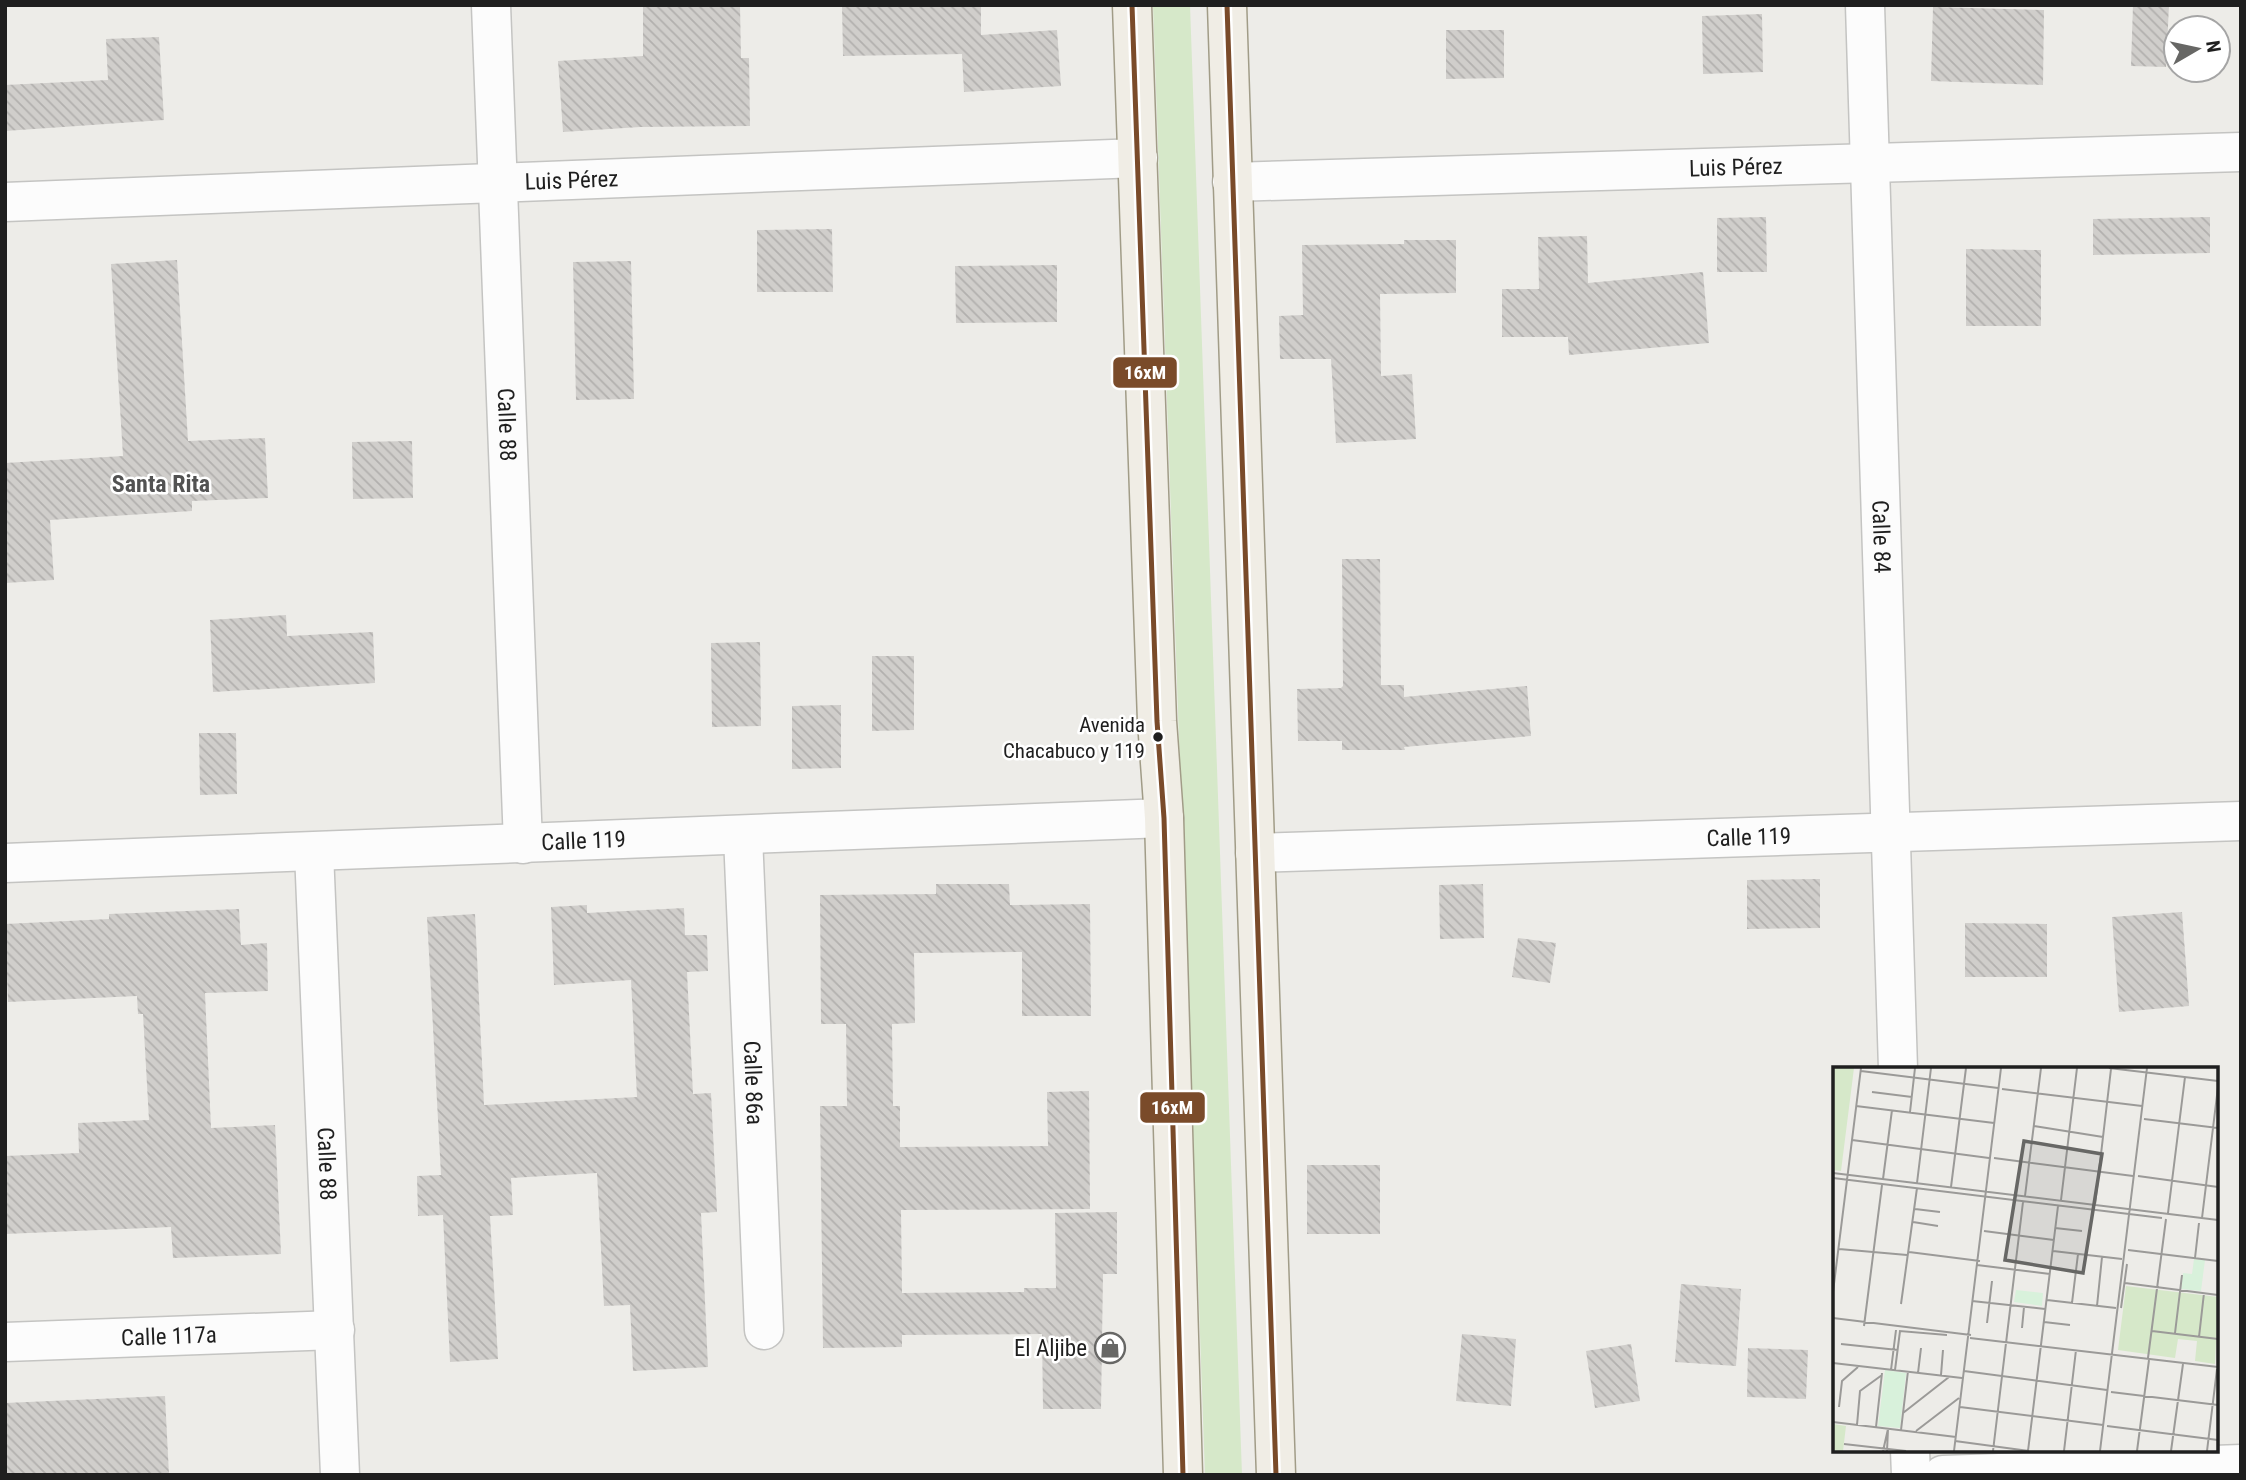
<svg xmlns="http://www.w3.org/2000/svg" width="2246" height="1480" font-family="'Roboto Condensed',sans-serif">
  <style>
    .grass { fill: #d6e8c9 }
    .building { fill: url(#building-back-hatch) }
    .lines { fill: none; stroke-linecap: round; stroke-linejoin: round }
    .minor-casing { stroke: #c4c4c2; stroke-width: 41 }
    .primary-casing { stroke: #a19c87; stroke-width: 41 }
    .minor { stroke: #fcfcfc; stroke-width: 38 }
    .primary { stroke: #f0ede5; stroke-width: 38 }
    .bus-1-casing { stroke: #fff; stroke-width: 10 }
    .bus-1 { stroke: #7a4b2a; stroke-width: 5 }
    .bus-dot { fill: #1f1f1f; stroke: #fff; stroke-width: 2.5 }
    .labels { text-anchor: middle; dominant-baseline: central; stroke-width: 5; stroke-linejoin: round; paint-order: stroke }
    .bus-label { font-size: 21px; fill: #1f1f1f; stroke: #fff; text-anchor: end }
    .street-label { font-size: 23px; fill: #1f1f1f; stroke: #fff }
    .poi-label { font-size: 23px; fill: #1f1f1f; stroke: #fff; text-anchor: end }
    .neighbourhood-label { font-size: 24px; font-weight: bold; fill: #525252; stroke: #fff }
    .inset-road { fill: none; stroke: #9b9a98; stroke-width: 2 }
    .view { fill: #676765; fill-opacity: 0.15; stroke: #676765; stroke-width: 3.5 }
    .inset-edge { fill: none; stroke: #1f1f1f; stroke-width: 3.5 }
    .line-badge { stroke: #fff; stroke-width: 2.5 }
    .badge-label { font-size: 19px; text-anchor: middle; font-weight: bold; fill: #fff }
  </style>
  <defs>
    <pattern id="building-back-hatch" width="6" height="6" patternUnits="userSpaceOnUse" patternTransform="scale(1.75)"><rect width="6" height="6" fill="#d0cecb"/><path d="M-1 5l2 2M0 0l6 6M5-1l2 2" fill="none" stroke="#b2b0ae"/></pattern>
  </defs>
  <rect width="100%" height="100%" fill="#edece8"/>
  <polygon class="grass" points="1153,5 1190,5 1242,1475 1205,1475"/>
  <g class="building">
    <polygon points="643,5 740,5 741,58 749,58 750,126 640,127 563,132 558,61 643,56"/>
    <polygon points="842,5 981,5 981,35 1057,30 1061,86 964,92 962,54 843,56"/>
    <polygon points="2133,5 2169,5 2166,67 2131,66"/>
    <polygon points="1933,7 2044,10 2043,85 1931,81"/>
    <polygon points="1762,14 1763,72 1703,74 1702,16"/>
    <polygon points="1446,30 1504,30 1504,78 1446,79"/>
    <polygon points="159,37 164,120 5,131 5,85 108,80 106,39"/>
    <polygon points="1766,217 1767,272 1717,272 1717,218"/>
    <polygon points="2210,217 2210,253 2093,255 2093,219"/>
    <polygon points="832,229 833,292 757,292 757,230"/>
    <polygon points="1587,236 1588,283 1703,272 1709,343 1569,355 1568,337 1502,337 1502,289 1539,289 1538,237"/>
    <polygon points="1404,240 1456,240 1456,293 1380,294 1381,376 1412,374 1416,439 1336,443 1331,359 1280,359 1279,316 1303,315 1302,245 1404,244"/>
    <polygon points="1966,249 2041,250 2041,326 1966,326"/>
    <polygon points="177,260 188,441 265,438 268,498 192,501 192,511 50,520 54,580 5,583 5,463 123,456 111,264"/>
    <polygon points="631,261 634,399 576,400 573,262"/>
    <polygon points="1057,265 1057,322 956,323 955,266"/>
    <polygon points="412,441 413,498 353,499 352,442"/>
    <polygon points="1342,559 1380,559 1381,685 1404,685 1404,697 1527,686 1531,736 1404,747 1405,750 1342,750 1342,741 1298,741 1297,689 1341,688 1343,686"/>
    <polygon points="286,615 287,636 373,632 375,683 213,692 210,620"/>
    <polygon points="760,642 761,726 712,727 711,643"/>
    <polygon points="872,656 914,656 914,730 872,731"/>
    <polygon points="841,705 841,768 792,769 792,706"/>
    <polygon points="199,733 236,733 237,794 200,795"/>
    <polygon points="1820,879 1820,928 1747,929 1747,880"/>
    <polygon points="936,884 1009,884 1010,905 1090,904 1091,1016 1022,1016 1022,952 914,953 915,1023 892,1024 893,1106 900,1106 900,1147 1048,1146 1047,1092 1089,1091 1090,1209 901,1210 902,1293 1024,1292 1024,1288 1056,1288 1055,1213 1117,1212 1117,1274 1103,1274 1101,1409 1043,1409 1042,1334 902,1335 902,1347 823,1348 820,1106 847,1106 846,1024 821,1024 820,895 936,894"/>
    <polygon points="1483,884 1484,938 1440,939 1439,885"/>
    <polygon points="587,905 587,913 684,908 685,935 707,935 708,971 687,972 693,1094 711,1093 717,1212 701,1213 708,1367 633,1371 630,1305 604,1306 597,1173 511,1178 513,1215 490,1216 498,1359 450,1362 443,1215 418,1216 417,1176 441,1175 427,917 475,914 484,1105 637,1097 631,980 554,985 551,907"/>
    <polygon points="239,909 241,945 267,943 268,991 205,993 211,1128 275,1125 281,1254 173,1258 171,1227 5,1234 5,1156 79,1153 78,1123 149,1120 143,1014 138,1014 137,996 8,1002 5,924 109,919 109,914"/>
    <polygon points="2182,912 2189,1006 2119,1012 2112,917"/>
    <polygon points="1965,923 2047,924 2047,977 1965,977"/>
    <polygon points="1518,938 1556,943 1550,983 1512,977"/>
    <rect x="1307" y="1165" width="73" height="69"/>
    <polygon points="1681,1284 1741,1289 1736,1366 1675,1362"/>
    <polygon points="1462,1334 1516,1339 1511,1406 1456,1401"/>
    <polygon points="1631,1344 1640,1401 1595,1408 1586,1351"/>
    <polygon points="1748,1348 1808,1350 1806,1399 1747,1397"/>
    <polygon points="165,1396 169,1475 5,1475 5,1403"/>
  </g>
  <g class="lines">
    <g class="minor-casing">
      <g id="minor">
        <path id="s1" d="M491 5 523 844"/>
        <path id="s2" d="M1865 5 1898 1069"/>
        <path id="s3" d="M1232 182 2241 152"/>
        <path id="s4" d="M5 202 1138 158"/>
        <path id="s5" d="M743 836 764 1330"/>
        <path id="s6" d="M314 852 340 1475"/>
        <path id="s7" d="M1255 853 2241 821"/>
        <path id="s8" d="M5 863 1164 818"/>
        <path id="s9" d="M5 1342 335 1330"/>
        <polyline points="1910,1450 1911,1475"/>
        <polyline points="1943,1475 2241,1464"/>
      </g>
    </g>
    <g class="primary-casing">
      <g id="primary">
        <polyline points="1132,5 1157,721 1164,818 1183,1475"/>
        <polyline points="1227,5 1276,1475"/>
      </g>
    </g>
    <use href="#minor" class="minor"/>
    <use href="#primary" class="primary"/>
    <g class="bus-1-casing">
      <g id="bus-1">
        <polyline points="1132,5 1157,721 1164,818 1183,1475"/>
        <polyline points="1227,5 1276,1475"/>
      </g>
    </g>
    <use href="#bus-1" class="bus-1"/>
  </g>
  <defs>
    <g id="shop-ring" transform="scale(1.575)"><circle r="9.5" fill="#fff" stroke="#676765" stroke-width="1.5"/><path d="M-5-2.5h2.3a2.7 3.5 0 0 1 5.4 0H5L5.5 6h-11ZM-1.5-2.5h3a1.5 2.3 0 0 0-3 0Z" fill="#676765"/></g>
  </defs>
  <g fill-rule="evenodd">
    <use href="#shop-ring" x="1110" y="1348"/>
  </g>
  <circle class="bus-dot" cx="1158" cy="737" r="6"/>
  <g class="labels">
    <g class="bus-label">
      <text x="1145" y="725">Avenida<tspan x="1145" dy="26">Chacabuco y 119</tspan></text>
    </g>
    <g class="street-label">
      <text stroke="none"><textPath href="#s3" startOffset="504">Luis Pérez</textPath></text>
      <text stroke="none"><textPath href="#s4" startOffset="567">Luis Pérez</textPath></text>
      <text stroke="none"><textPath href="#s1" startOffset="420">Calle 88</textPath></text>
      <text stroke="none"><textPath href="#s2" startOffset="532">Calle 84</textPath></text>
      <text stroke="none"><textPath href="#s7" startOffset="494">Calle 119</textPath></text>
      <text stroke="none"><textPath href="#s8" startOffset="579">Calle 119</textPath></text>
      <text stroke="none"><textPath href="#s5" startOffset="247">Calle 86a</textPath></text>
      <text stroke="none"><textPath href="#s6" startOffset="312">Calle 88</textPath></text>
      <text stroke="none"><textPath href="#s9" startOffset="164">Calle 117a</textPath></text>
    </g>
    <g class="poi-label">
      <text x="1087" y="1348">El Aljibe</text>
    </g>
    <g class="neighbourhood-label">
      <text x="161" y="484">Santa Rita</text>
    </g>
  </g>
  <g transform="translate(1833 1067)">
    <rect width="385" height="385" fill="#edece8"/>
    <path d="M0 1H21L8 104 0 103ZM293 219 385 230 382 297 362 294 364 274 345 272 342 291 285 283ZM0 357 13 359 10 384H0Z" fill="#d6e8c9"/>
    <path d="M361 192 372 193 368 224 348 222 350 206 359 207ZM183 223 210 226 209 239 181 235ZM52 303 73 306 67 361 45 359Z" fill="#d8f1db"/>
    <path class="inset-road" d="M276 1 385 14M28 4 165 21M169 22 309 39M39 25 79 30M23 39 161 56M77 45 82 1M311 52 385 61M201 59 270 70M19 73 156 91M161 91 300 109M0 106 385 153M305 109 385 120M0 111 329 151M50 112 59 43M84 116 98 1M118 120 133 1M192 129 208 1M228 133 244 1M262 138 278 2M82 142 107 145M335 146 352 10M369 151 385 20M80 155 105 159M222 161 249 164M151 164 221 173M6 182 74 188M295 183 385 194M220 184 289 192M76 185 147 194M362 191 366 156M144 198 217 207M292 216 385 228M0 225 28 1M214 233 283 241M139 234 212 242M239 236 245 187M68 237 84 121M264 239 269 190M288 241 294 197M0 251 138 268M211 255 237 258M154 256 159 214M31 259 49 118M189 261 191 240M319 264 385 272M342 266 349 208M366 270 371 226M137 271 385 300M8 277 65 283M315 291 333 152M0 296 129 311M58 303 63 263M62 303 67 264 114 268M131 304 274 323M85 306 88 281M108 308 110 283M278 325 385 338M6 340 9 314 25 300M127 340 270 358M70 346 116 310M0 355 123 370M24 358 27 324 49 308M274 359 385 373M43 360 49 306M68 363 75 304M83 364 126 331M122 374 196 384M11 377 73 384M50 384 55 362M54 384 55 362M121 384 168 1M160 384 190 135M195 384 225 139M231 384 243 283M267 384 314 1M304 384 316 293M338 384 350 297M374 384 384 302"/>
    <path class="view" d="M191 74 269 87 250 206 172 193Z"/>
    <rect width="385" height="385" class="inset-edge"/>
  </g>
  <g class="line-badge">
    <rect x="1112" y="356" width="66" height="33" rx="7" fill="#7a4b2a"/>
    <rect x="1139" y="1091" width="67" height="33" rx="7" fill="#7a4b2a"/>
  </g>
  <g class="badge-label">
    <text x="1145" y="379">16xM</text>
    <text x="1172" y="1114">16xM</text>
  </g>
  <rect width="2246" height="1480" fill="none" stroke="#1f1f1f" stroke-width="14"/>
  <g transform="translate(2197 49) rotate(81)"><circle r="33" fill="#ffffff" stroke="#a5a5a5" stroke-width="2"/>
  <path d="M0-5L12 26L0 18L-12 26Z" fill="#676765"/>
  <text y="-10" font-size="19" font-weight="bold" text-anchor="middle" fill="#1f1f1f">N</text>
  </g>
</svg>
